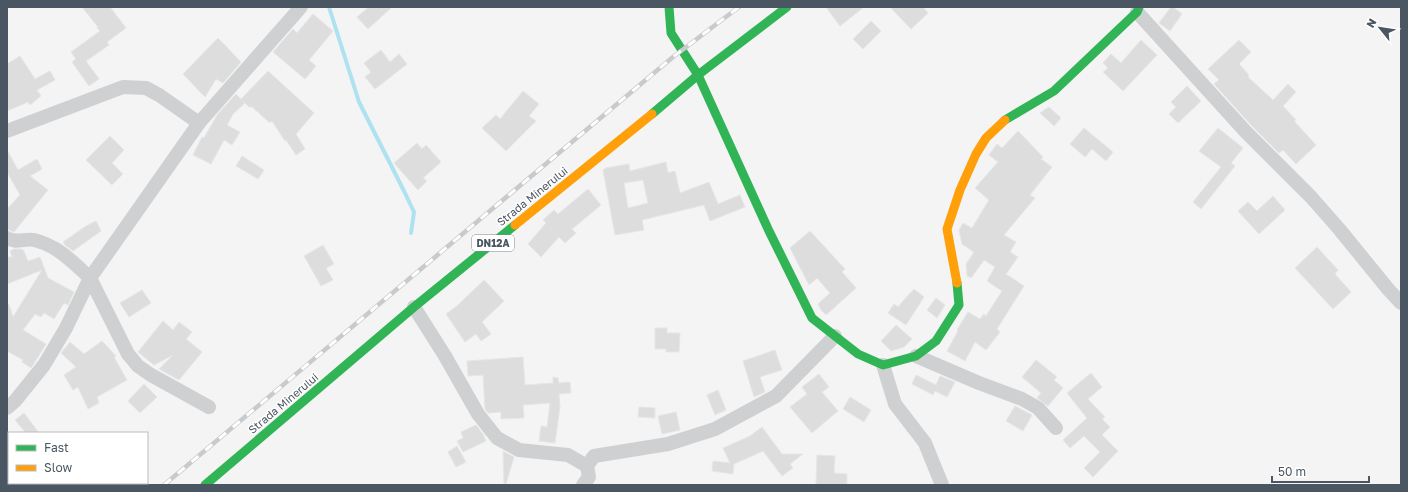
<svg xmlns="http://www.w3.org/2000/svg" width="1408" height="492" font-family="'Golos Text',sans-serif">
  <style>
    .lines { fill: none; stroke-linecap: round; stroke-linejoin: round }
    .stream { stroke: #aee2f0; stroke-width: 4 }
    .building { fill: #ddddde; stroke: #e5e6e7; fill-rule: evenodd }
    .street { stroke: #ced0d2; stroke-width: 14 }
    .fast { stroke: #30b455; stroke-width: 9 }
    .slow { stroke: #ff9f0a; stroke-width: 9 }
    .rail-casing { stroke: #c9cacc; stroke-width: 4.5 }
    .rail { stroke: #fff; stroke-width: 3; stroke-dasharray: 9; stroke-linecap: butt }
    .labels { text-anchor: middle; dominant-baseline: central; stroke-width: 3; stroke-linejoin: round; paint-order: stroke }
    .shield { fill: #fff; stroke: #808990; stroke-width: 1 }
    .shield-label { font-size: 10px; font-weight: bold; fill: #4a5661 }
    .street-label { font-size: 11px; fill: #4a5661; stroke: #fff }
  </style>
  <rect width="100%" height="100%" fill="#f4f4f4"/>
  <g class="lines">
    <polyline class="stream" points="329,7 359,102 404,191 414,212 411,233"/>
  </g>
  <g class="building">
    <polygon points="82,7 110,7 126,28 107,42 109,45 86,61 99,79 89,86 72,62 76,59 71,52 100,31 97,28 98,27"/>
    <polygon points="369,7 392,7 368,29 357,17"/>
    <polygon points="826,7 864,7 840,26"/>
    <polygon points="890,7 923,7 928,13 911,29"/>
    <polygon points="1171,7 1173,7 1182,14 1170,31 1159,23"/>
    <polygon points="313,14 333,31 309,60 316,66 305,79 273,52 293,29 297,33"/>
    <polygon points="871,21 881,31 863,49 853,39"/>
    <polygon points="218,38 241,62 223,83 216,79 205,97 183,74"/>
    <polygon points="1141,40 1157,55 1123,91 1103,72 1108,68 1103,63 1111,54 1121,63"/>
    <polygon points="1239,40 1251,52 1239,64 1249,75 1248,77 1273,100 1288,84 1296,92 1283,106 1296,120 1294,121 1316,145 1296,164 1283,150 1279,153 1251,125 1214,84 1219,80 1208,69"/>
    <polygon points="381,50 390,62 399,54 407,64 375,89 365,77 371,72 364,63"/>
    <polygon points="20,56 35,79 50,71 55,80 37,90 41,96 30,105 28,102 7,111 7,64"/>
    <polygon points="268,71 314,113 296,134 305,149 296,155 286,140 285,141 272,121 270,123 251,106 250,108 241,99"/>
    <polygon points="1187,86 1201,101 1178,123 1169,114 1176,107 1171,102"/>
    <polygon points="523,91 539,104 529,116 536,121 506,151 482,128 496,115 500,119"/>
    <polygon points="236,94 245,103 233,114 227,125 240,132 232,145 224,140 211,164 193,155 202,137 204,138 217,115"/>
    <polygon points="1049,107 1061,118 1054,126 1040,113"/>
    <polygon points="1084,128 1113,152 1106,161 1092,149 1085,157 1070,144"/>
    <polygon points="1218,128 1243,148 1231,163 1235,166 1201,209 1193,202 1221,167 1199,151"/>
    <polygon points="1018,131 1043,157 1041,159 1052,167 1030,195 1035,198 1004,235 1016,242 1010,252 1018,257 1006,274 1024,286 997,329 1000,332 986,350 975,342 965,361 947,351 958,331 957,330 968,312 980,319 984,314 986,316 1002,291 987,281 995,267 984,260 971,278 967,276 966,264 974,252 962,244 959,230 963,223 972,228 989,200 975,188 998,162 989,155 997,144 1002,148"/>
    <polygon points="110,136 124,150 112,163 123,174 112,185 86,160"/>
    <polygon points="417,143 422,149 426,145 441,162 423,178 427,181 418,190 394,163"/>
    <polygon points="7,150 18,170 37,159 42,169 30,176 48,190 14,232 7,229 7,209 20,195 7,172"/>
    <polygon points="242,156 264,170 258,179 236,166"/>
    <path d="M666 162 668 173 675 171 680 193 709 182 718 204 740 195 745 207 710 221 704 205 642 220 644 230 615 235 603 170 606 168 629 164 630 171ZM643 180 648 203 628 208 624 183Z"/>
    <polygon points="588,189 601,205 572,229 576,233 565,243 559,237 541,257 528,244 546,223 543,220 554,210 558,214"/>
    <polygon points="1273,196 1285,210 1259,234 1238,211 1248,202 1257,211"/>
    <polygon points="96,221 101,231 73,251 65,245 63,242 86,226"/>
    <polygon points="810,231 845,269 842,272 856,288 826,315 821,310 818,304 830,293 817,278 809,285 790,248"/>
    <polygon points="323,245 334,264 326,268 333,280 321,286 304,256"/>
    <polygon points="1317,247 1338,270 1335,274 1351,292 1333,309 1295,268"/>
    <polygon points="14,249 21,249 24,251 28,261 40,257 48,278 74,292 68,305 64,303 54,319 44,313 41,317 35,314 23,330 46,344 31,368 22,362 23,360 7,351 7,305 9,304 13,317 42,270 7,284 7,257 12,257 10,251"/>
    <polygon points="484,280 504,301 482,322 491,334 481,341 476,334 465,342 446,314 458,305"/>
    <polygon points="914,289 924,297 906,325 888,313 894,304 898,307 903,301"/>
    <polygon points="142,290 151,303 129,317 120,303"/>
    <polygon points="936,298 945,305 937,318 927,310"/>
    <polygon points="163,321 173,330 179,322 192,332 186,339 202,352 179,380 159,369 173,355 154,365 138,352"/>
    <polygon points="896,325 912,339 904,347 891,351 881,341"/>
    <polygon points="655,328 667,328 667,333 680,333 679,352 666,352 666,349 655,349"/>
    <polygon points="102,341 116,356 114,357 127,380 97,397 99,403 88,409 78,387 73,390 64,375 76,367 61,353 70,342 84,354"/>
    <polygon points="775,350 782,370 760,377 765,392 754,397 743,361"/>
    <polygon points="523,357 525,385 553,383 553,377 558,378 559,383 570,382 571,393 559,394 560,407 555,443 539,441 541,426 547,427 550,403 523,405 524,418 501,419 501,412 488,413 485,409 483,375 468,376 467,361"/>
    <polygon points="1036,360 1057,377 1054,380 1063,388 1048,406 1037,398 1041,393 1022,377"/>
    <polygon points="1091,373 1102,387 1088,399 1105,417 1102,419 1110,427 1102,435 1118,451 1093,477 1084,468 1100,452 1084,436 1070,448 1063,440 1087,418 1067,393"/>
    <polygon points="819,374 829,387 822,392 838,411 812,433 790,407 807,394 802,387"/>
    <polygon points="916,375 936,385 940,376 955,382 947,397 935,391 933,395 912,384"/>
    <polygon points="144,384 157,397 140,413 128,401"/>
    <polygon points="718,390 726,410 715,415 707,395"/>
    <polygon points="850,397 871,410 864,422 843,409"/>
    <polygon points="1015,406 1032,415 1023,431 1006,421"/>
    <polygon points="639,407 655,408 655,418 638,417"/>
    <polygon points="676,412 680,430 662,434 658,416"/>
    <polygon points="24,413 39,433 26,433 15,420"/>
    <polygon points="476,425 483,434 486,441 463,452 457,441 463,438 461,432"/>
    <polygon points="762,427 782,454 803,454 790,464 793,468 782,476 763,451 734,464 733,474 712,471 713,461 730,463 723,448 750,436"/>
    <polygon points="457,446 466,462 456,467 448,452"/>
    <polygon points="503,451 514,457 506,484 504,484"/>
    <polygon points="817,455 835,456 834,473 847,474 847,485 816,485"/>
  </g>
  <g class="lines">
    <g class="street">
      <polyline points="1137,12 1245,131 1311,197 1340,230 1388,289 1401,303"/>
      <polyline points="7,131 123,87 146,88 159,95 199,123"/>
      <path d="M7 238C16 244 25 238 34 240 57 245 74 263 90 278L66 328 44 365 15 401 7 408"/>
      <polyline points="414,307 445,356 478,414 497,438 519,450 568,455 587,466 589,477 583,485"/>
      <polyline points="916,356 979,383 1022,399 1038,408 1056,428"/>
      <polyline points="883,365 895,404 925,443 942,485"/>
      <polyline points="209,407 151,375 138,366 128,354 90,278 199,123 301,7"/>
      <polyline points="587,466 594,456 668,444 715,429 776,396 835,336"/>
    </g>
    <g class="fast">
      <polyline points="669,7 671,33 698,75 769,231 812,318 858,354 883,365 916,356 936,341 959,305 957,283"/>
      <polyline points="652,114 698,75 787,7"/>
      <polyline points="1005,120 1054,91 1137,12 1139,7"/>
      <polyline points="205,485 414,307 515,225"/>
    </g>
    <g class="slow">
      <polyline points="515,225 652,114"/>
      <polyline points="957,283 947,229 960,190 976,154 986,138 1005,120"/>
    </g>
    <g class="rail-casing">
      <polyline id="rail" points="164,485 673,57 739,7"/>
    </g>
    <use href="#rail" class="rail"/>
  </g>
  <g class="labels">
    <rect class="shield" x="472" y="235" width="42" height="16" rx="3"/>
    <g class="shield-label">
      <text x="493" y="243">DN12A</text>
    </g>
    <g class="street-label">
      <text transform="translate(532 196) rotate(-39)">Strada Minerului</text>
      <text transform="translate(283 403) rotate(-40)">Strada Minerului</text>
    </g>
  </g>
  <rect width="1408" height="492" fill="none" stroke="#4a5661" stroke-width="16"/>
  <rect x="8" y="432" width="140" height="52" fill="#ffffff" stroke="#b7bbc0"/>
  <rect x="16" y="445" width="20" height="6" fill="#30b455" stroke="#b7bbc0"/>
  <text x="44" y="452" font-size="12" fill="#4a5661">Fast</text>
  <rect x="16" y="465" width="20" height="6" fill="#ff9f0a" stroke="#b7bbc0"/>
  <text x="44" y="472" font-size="12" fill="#4a5661">Slow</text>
  <g transform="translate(1380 28) rotate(300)" stroke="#ffffff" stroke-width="3" paint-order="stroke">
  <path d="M0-3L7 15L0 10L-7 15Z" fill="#4a5661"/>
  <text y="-6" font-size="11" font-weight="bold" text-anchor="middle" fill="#4a5661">N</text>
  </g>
  <path d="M1272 476v6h97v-6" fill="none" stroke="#4a5661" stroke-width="2"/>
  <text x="1278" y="476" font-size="12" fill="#4a5661" stroke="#ffffff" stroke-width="3" paint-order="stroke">50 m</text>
</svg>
